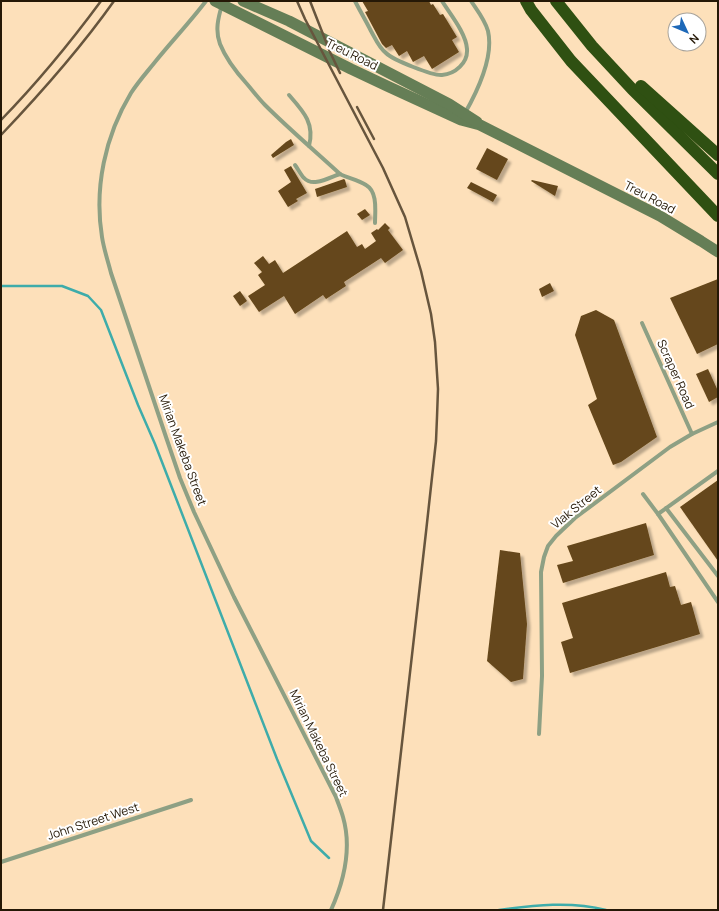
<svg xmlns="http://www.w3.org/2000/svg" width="719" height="911" font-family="Manrope,sans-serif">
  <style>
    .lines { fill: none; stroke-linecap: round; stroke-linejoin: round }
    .stream { stroke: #3eacaa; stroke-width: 2.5 }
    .building { fill: #65471a; filter: url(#shadow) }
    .lane { stroke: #8ea084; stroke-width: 4 }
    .secondary { stroke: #657e56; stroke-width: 11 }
    .highway { stroke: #2f5012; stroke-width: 12 }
    .rail { stroke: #67553d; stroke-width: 2.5 }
    .labels { text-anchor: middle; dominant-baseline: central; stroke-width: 4; stroke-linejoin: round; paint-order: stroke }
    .street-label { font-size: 12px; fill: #251806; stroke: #fff }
  </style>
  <defs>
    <filter id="shadow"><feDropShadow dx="3.5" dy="3.5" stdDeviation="1" flood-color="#0004"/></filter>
  </defs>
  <rect width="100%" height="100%" fill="#fde0ba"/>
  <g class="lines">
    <g class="stream">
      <polyline points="1,286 62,286 88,296 101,310 138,405 155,444 277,759 311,841 329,858"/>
      <path d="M499 910C535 905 571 901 606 910"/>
    </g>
  </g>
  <g class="building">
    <polygon points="362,1 429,1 431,5 433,4 440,15 443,14 457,37 452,40 459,52 432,69 424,56 413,62 407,51 399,56 392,45 386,48 382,44 365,12 368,11"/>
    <polygon points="291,139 294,145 273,158 271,155 286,142"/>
    <polygon points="487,148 508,159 497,180 476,169"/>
    <polygon points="291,166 307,193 296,199 298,201 288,207 278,191 291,182 284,170"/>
    <polygon points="344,179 345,180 347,187 317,197 315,189"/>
    <polygon points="532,180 558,186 555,196 531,181"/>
    <polygon points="471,182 497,195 493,202 467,188"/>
    <polygon points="365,209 370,215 362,220 357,214"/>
    <polygon points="385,223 390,228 388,230 403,250 385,263 381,258 344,282 346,286 326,299 323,295 295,314 284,296 259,312 248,296 265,285 258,275 262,272 254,263 263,256 269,264 275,260 283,273 347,231 357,247 362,244 365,249 376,241 371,233 377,229 378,230"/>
    <polygon points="718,279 718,344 697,354 670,298"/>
    <polygon points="550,283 554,291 542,297 539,289"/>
    <polygon points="240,291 247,301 240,306 233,296"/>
    <polygon points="596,310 614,320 657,437 621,462 613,465 588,405 597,399 575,335 581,316"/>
    <polygon points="708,369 718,391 718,397 709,402 696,374"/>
    <polygon points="718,480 718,561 680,507"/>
    <polygon points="646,523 654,555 563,583 557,565 573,561 567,546"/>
    <polygon points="500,550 520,553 527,624 523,679 511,682 487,661"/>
    <polygon points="666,572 670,587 675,586 681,605 691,602 700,634 570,673 561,642 573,638 562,603"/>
  </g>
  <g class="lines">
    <g class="lane">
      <path d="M206 1C190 22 172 41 155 62 147 72 138 82 131 93 105 136 94 188 102 237 104 250 108 261 111 273L166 437 180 478 194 512 234 597 336 797C338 803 341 810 343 817 352 848 344 881 331 910"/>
      <path d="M355 1C360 11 366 21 371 31 375 38 379 48 386 53 393 60 433 76 442 75 455 74 468 63 467 49 466 33 450 14 442 1"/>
      <path d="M222 5C218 18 215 31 220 44 226 59 237 73 247 84 253 91 259 99 265 105 289 129 315 151 340 174 348 178 358 180 366 185 378 192 375 211 375 223"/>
      <path d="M289 95C303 111 315 123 309 146"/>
      <path d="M465 113C478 90 494 57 488 31 485 20 477 10 471 1"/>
      <path d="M295 165C298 169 301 175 304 178 313 188 330 177 340 174"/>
      <polyline points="642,323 692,434"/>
      <polyline points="718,471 658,514 718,602"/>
      <polyline points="643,494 658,514"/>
      <polyline points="666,508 718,576"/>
      <polyline points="539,734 542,676 541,572 544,557 548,546 556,536 575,518 670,447 692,434 718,422"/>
      <polyline points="1,862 191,800"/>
    </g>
    <g class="secondary">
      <polyline points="215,1 351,69 387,86 461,120 480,125 660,216 701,241 718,252"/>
      <polyline points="243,1 289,21 449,104 477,122"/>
    </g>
    <g class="highway">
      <polyline points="526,1 531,10 571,61 718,216"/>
      <polyline points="556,1 592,46 632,89 718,174"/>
      <polyline points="641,86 718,155"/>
    </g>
    <g class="rail">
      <polyline points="297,1 305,19 383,168 405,217 421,271 431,314 435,342 438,389 437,417 436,441 426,532 383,910"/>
      <polyline points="310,1 330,52 340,73"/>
      <polyline points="357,107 374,139"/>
      <path d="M1 120C37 83 70 43 101 1"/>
      <path d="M1 135C41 93 80 49 114 1"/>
    </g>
  </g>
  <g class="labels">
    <g class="street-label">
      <text transform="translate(352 54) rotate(26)">Treu Road</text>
      <text transform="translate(650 197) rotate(28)">Treu Road</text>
      <text transform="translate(676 374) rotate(66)">Scraper Road</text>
      <text transform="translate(183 450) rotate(70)">Mirian Makeba Street</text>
      <text transform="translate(576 507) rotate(-39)">Vlak Street</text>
      <text transform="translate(319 743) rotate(64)">Mirian Makeba Street</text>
      <text transform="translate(93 821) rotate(-18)">John Street West</text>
    </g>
  </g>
  <rect width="719" height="911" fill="none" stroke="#251806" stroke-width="4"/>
  <g transform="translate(687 32) rotate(134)"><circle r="19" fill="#ffffff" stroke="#a8a39b"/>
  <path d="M0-3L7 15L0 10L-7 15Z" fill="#1d68b8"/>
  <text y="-6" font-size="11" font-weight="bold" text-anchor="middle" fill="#251806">N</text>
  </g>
</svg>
